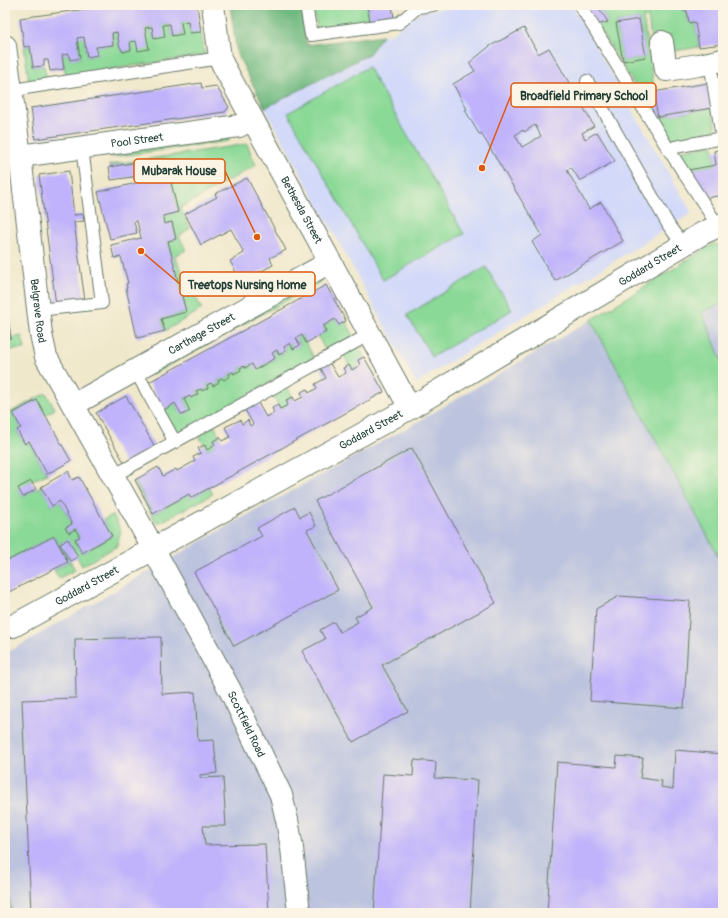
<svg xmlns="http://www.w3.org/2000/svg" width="728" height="918" font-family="Pangolin,sans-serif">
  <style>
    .built { fill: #d2d9f9 }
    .industrial { fill: #bcc3de }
    .green { fill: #8bd997; stroke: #558b66; fill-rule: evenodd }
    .forest { fill: #70b980; stroke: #487b5a }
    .building { fill: #c0b3fb; fill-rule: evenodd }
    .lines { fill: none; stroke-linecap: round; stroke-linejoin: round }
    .lane-casing { stroke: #687969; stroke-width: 14 }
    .street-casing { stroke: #687969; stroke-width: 24 }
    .lane { stroke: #fff; stroke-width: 12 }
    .street { stroke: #fff; stroke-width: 22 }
    .labels { text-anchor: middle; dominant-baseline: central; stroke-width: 3; stroke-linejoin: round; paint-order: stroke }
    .street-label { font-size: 11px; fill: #1f3d34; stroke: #fcf5e5 }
    .leader { fill: none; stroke: #de580e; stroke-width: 1.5 }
    .callout-dot { fill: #de580e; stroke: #fcf5e5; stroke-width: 1.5 }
    .callout { fill: #fcf5e5; stroke: #de580e; stroke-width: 1.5 }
    .callout-label { font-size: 12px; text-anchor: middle; font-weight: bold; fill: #1f3d34 }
  </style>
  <rect width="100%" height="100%" fill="#fcf5e5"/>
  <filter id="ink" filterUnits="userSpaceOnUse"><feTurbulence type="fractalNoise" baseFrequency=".025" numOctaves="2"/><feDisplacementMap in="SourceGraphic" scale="8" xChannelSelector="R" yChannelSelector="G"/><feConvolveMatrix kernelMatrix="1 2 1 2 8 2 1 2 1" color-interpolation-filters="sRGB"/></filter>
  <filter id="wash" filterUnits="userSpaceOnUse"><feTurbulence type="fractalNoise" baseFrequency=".012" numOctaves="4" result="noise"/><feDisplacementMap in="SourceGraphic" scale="16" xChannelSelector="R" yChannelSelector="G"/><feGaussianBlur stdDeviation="0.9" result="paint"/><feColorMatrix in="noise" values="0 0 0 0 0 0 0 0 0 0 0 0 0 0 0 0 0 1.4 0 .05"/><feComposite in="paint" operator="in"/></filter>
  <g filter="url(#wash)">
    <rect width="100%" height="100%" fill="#f0e8cb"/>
    <polygon class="built" points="473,5 477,8 496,5 572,5 692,213 416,383 265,108 369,54 383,35 390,35 422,11"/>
    <polygon class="industrial" points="723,248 723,913 12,913 9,896 5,822 5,654 233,523 407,428 591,320 700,253"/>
    <g class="green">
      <polygon points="313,5 367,5 370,22 317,29"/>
      <path d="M597 5H682L683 11H687L689 22H695L699 47 674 51 671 35 651 38 648 17H643L654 87 638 90 597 25 608 22ZM639 19 646 57 623 61 616 23Z"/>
      <polygon points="188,21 190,33 201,32 205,55 66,76 62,55 69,54 70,60 80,58 77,38 84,37 87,57 97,55 96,47 113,45 112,33 117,32 119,45 123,52 131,50 130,42 136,41 148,49 145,28 152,27 154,39 163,25 170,24 172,36 183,34 181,23"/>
      <polygon points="30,46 33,67 44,66 47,79 29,82 24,47"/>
      <polygon points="368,67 464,234 383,280 288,113"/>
      <polygon points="712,108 717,135 671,142 659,123 658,117"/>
      <polygon points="229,138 229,141 111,157 111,153"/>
      <polygon points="247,144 256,165 180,208 190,228 179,236 186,250 174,256 202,309 165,331 161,319 186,312 168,241 176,239 172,222 164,224 163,216 178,212 166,159 138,165 137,163 109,167 109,165"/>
      <polygon points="713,145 716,165 688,170 678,151"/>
      <polygon points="713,244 723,245 723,303 702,312 723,364 723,561 721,561 591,320"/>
      <polygon points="486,267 512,310 432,357 407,315"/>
      <polygon points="319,279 322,281 151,375 152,371"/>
      <polygon points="335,319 339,325 346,321 354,337 326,352 318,336 326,332 323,326"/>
      <polygon points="302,335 314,358 178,434 164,410 175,403 182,415 190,411 184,399 198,394 196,391 201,389 202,391 208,388 207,385 211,383 213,385 219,382 218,380 222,378 224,380 230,376 229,374 233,372 235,374 241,370 240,368 244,366 246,368 252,364 255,369 275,359 272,353 277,350 280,355 286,351 284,346 290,343 293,349 300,345 296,338"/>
      <polygon points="22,336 25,349 5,350 5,339"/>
      <polygon points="358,346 364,357 358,360 360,365 352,370 343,354"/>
      <polygon points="286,385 293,397 286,400 288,405 280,409 272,393"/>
      <polygon points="46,393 55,409 45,415 36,400 13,413 21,428 17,431 25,444 29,441 47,474 31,481 18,489 23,497 41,486 52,506 60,501 72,524 66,528 69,533 75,529 80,537 75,539 82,553 112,536 103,520 113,515 121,531 117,546 82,566 68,540 61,543 75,570 59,578 54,570 68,562 54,536 5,562 5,415"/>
      <polygon points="214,425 220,437 213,441 215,445 207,450 198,434"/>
      <polygon points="135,480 153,514 189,494 191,498 209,488 213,494 157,524 133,481"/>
    </g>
    <g class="forest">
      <polygon points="230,5 301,5 307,45 383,35 369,54 265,108 237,54"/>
      <polygon points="5,822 9,896 12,913 5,913"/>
    </g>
    <g id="blocks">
      <g class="building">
        <polygon points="115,5 197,5 201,32 190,33 188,21 181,23 183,34 172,36 170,24 163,25 165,37 154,39 152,27 145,28 149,49 138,51 136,41 130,42 131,50 123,52 119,45 117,32 112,33 113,45 96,47 97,55 87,57 84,37 77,38 80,58 70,60 69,54 62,55 64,69 50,71 48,60 44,60 44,66 33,67 30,46 24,47 20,18"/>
        <polygon points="367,5 392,5 394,18 370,22"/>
        <polygon points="586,5 597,5 608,22 597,25"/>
        <polygon points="682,5 723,5 723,44 699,47 695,22 689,23 687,11 683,11"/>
        <polygon points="639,19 646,57 623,61 616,23"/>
        <path d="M524 28 538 54 549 48 594 126 582 133 585 139 597 132 615 161 580 181 571 167 567 170 589 209 601 202 623 241 555 281 532 242 542 235 481 133 479 134 465 110 467 109 453 84 475 71 469 63 490 46ZM535 125 541 136 522 147 515 135 523 130 524 132Z"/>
        <polygon points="718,80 723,80 723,93 721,93"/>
        <polygon points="201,83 202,88 216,86 229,107 225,112 35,139 31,108"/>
        <polygon points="708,83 712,108 658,117 653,92"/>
        <polygon points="723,149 723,195 707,198 688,170 716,165 714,151"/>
        <polygon points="166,161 178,212 163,216 164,224 172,222 176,239 168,241 186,312 161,319 165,331 137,338 126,288 127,288 126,284 128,283 121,257 114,258 111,245 141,238 137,221 134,222 137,233 110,239 98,192 149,180 146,166"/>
        <polygon points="138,162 140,176 111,180 109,167"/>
        <polygon points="69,171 74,215 83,214 84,221 74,222 85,301 56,305 39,175"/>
        <polygon points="247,178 286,250 270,258 273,265 241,282 230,261 244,253 231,229 201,245 185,214 217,197 215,194"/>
        <polygon points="326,285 346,321 339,325 335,319 323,326 326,332 306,343 302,335 296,338 300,345 293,349 290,343 284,347 286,351 279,355 277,350 272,353 275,358 255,370 252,364 245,368 244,366 240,368 241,370 234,374 233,372 229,374 230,376 224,380 222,378 218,380 219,382 213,386 211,383 207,385 208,388 202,391 201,389 196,391 198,394 191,398 190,396 184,399 190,411 182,415 175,403 164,410 149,382"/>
        <polygon points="8,317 11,338 5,339 5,318"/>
        <polygon points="364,357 384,392 191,498 189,494 153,514 135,480 158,467 163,476 176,469 177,471 195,461 193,457 201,453 198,448 205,445 207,450 215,445 213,441 220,437 222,441 230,437 225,427 240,420 242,424 248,420 250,426 253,424 244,408 257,401 266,417 274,413 272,408 278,405 280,409 288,405 286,400 293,397 295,401 303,397 301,392 307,389 309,393 317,388 315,384 326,378 320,367 329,362 338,377 346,373 343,368 349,365 352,370 360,365 358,360"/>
        <polygon points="126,396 155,447 125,464 96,413"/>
        <polygon points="37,400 71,461 47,474 29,441 25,444 17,430 21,428 13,413"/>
        <polygon points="412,448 496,603 382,665 408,711 353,742 302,651 325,639 320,630 334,622 340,632 358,622 355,617 373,607 315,501"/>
        <polygon points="68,471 72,480 79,477 112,536 82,553 75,539 80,537 75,529 69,533 65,528 72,524 60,501 52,506 41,487"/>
        <polygon points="31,481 36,489 23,497 18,488"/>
        <polygon points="295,507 300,517 309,512 316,526 307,530 338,590 234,646 194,572 262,536 257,528"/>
        <polygon points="54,536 68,562 7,593 5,589 5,562"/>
        <polygon points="68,539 78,557 70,561 60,544"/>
        <polygon points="619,596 690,601 684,708 590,701 596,609"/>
        <polygon points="161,637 162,694 195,692 198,741 214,740 217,773 200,775 200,778 223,777 226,826 203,826 205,845 265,844 269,913 31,913 22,700 76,698 75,639"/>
        <polygon points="675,750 723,754 723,913 662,913 634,911 634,913 547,913 557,762 616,767 617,756 643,758 640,778 662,781 661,787 673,789"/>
        <polygon points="414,760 436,762 435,778 478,780 470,913 374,913 383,774 413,776"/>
      </g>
    </g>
  </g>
  <g filter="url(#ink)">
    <use href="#blocks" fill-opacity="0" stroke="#687969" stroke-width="1"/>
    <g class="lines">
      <g class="lane-casing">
        <g id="lane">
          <polyline points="306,5 311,35 399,23 418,7 433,5"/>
          <polyline points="580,5 669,150 718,226"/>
          <polyline points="710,62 722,138"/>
          <polyline points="587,81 669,226 683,245"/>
          <polyline points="11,93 25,88 220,58"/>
          <polyline points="669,150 675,147 723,138"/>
          <polyline points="38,310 102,303 82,148"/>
          <polyline points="135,370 175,442"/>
          <polyline points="113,476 370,334"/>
        </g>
      </g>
      <g class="street-casing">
        <g id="street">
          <path id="s1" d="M213 5 220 58 223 65 410 408"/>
          <polyline points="662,42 666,70 699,65 723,60"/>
          <path id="s2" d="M5 46 20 156 41 334 46 357 135 515 231 692 281 795 287 820 292 848 299 913"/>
          <path id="s3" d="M20 156 239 126 252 119"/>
          <path id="s4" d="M73 405 330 262"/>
          <path id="s5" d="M13 626 410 408 683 245 703 233 723 224"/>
        </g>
      </g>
      <use href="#lane" class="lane"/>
      <use href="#street" class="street"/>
    </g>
  </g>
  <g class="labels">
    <g class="street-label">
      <text stroke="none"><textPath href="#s3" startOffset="118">Pool Street</textPath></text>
      <text stroke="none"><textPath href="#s1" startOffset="226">Bethesda Street</textPath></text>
      <text stroke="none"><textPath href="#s5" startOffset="732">Goddard Street</textPath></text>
      <text stroke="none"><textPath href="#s2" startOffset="267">Belgrave Road</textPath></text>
      <text stroke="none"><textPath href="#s4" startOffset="147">Carthage Street</textPath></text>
      <text stroke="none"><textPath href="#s5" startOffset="408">Goddard Street</textPath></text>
      <text stroke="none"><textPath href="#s5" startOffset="84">Goddard Street</textPath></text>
      <text stroke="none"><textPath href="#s2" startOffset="732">Scottfield Road</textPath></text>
    </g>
  </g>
  <path class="leader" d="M482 168L511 95M257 237L225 171M141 251L180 284"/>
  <g class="callout-dot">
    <circle cx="482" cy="168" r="4"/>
    <circle cx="257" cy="237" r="4"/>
    <circle cx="141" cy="251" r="4"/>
  </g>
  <g class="callout">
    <rect x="511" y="83" width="145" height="24" rx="4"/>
    <rect x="134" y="159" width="91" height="24" rx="4"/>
    <rect x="180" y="272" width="135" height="24" rx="4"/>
  </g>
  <g class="callout-label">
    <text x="584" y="100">Broadfield Primary School</text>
    <text x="179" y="175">Mubarak House</text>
    <text x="247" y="289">Treetops Nursing Home</text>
  </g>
  <rect width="728" height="918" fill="none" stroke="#fcf5e5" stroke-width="20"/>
</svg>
